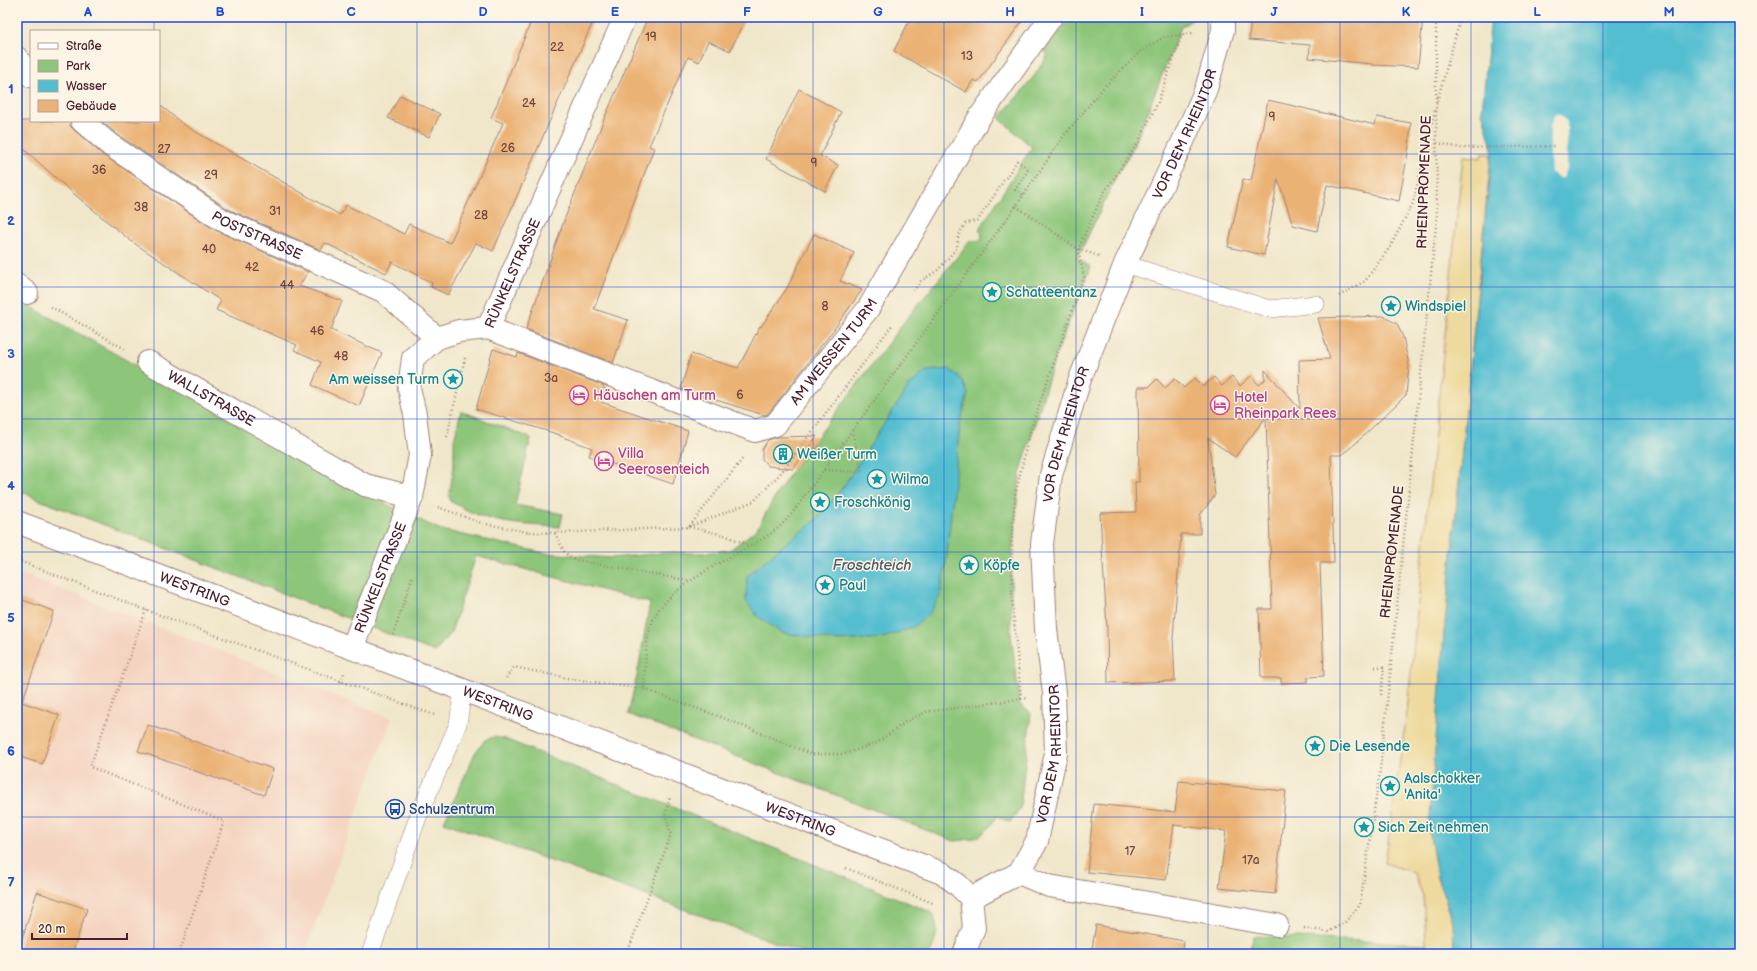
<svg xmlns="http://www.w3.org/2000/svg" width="1757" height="971" font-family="'Balsamiq Sans',sans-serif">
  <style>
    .built { fill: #f4d3c0 }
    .green { fill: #8dc67a; stroke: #6c7252 }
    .sand { fill: #eeda9e; stroke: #9c7c64 }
    .water { fill: #53bed0; stroke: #4e6e7e }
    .pier { fill: #f0e7ca }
    .building { fill: #ebb275 }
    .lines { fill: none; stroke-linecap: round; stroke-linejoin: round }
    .lane-casing { stroke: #9d837a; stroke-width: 18 }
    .street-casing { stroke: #9d837a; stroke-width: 24 }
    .path { stroke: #9d837a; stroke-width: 2.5; stroke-dasharray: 1 3; stroke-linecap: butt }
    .lane { stroke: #fff; stroke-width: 17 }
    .street { stroke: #fff; stroke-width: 22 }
    .grid { fill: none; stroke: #1d4ed8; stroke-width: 1; stroke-opacity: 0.55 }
    .labels { text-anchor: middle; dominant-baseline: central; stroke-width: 3; stroke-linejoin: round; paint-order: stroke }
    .number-label { font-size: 12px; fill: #72443e }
    .street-label { font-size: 14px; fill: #4a1f2b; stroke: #fcf5e5 }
    .culture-label { font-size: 14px; fill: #0d838f; stroke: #fcf5e5; text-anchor: start }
    .hotel-label { font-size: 14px; fill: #b23c85; stroke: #fcf5e5; text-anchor: start }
    .transit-label { font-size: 14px; fill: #164399; stroke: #fcf5e5; text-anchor: start }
    .water-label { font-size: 15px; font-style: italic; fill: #4d5765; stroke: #fcf5e5 }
    .neatline { fill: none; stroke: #1d4ed8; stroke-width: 1.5 }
    .grid-label { font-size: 13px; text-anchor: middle; font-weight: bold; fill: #1d4ed8 }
  </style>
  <rect width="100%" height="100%" fill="#fcf5e5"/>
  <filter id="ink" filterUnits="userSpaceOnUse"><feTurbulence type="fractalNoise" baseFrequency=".025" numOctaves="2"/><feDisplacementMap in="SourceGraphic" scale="8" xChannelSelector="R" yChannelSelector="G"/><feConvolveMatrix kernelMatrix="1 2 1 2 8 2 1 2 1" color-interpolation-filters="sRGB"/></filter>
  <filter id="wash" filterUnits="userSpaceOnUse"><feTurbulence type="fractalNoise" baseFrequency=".012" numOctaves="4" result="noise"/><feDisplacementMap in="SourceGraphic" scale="16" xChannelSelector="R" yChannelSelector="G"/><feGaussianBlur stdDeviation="0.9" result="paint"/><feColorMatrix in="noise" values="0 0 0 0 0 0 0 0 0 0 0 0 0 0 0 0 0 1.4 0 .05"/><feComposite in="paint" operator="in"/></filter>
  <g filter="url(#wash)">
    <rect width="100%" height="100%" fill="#f0e7ca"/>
    <polygon class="built" points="17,572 392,718 304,954 17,954"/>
    <g class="green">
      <path d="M1071 17H1196L1181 27 1134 146 1118 173 1077 259 1091 267 1055 357 1020 474 1011 564V635L1020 705 1031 713 1020 808 1010 822 997 816C983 837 979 839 954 841L628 714 637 676 650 603 476 556 451 632 435 652 37 499 17 489V296L35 309 369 496 441 530 544 553 612 558 660 553H703L730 550 757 529 777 493 792 471 904 322 970 241H979L982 237 981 230H979L1032 147 999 118 1030 82 1048 55 1044 51Z"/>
      <path d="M461 411 531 438 515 505 563 514 560 527C532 525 500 525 473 513 465 510 459 505 451 502L449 496 454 466V440Z"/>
      <path d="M494 737 505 739 931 912C941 928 936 938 930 954H807L444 822 475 753 485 740Z"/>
      <polygon points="1254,936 1426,944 1427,954 1248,954"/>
    </g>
    <polygon class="sand" points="1482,154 1491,154 1444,634 1437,877 1453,921 1454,954 1427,954 1423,896 1414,873 1385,863 1407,712 1463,156 1481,158"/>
    <g class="water">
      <polygon points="1491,17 1740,17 1740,954 1454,954 1453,921 1437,877 1429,829 1444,634 1492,148 1482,111"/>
      <polygon points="949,369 962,379 968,394 960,424 946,564 940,596 930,613 913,627 883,638 839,641 782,633 757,616 746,601 747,576 786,543 815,521 843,487 909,386 926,371"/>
    </g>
    <polygon class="pier" points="1555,114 1560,115 1567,122 1567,169 1563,178 1559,178 1551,172 1550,153 1550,126"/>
    <g id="blocks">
      <g class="building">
        <polygon points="533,17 595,17 493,251 476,243 448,295 431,287 432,283 392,262 386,273 325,243 321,250 228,209 118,135 101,121 159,121 159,104 184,125 340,215 346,205 404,234 409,224 450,243 503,123 491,118"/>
        <polygon points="648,17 746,17 730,51 708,41 699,62 688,57 649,146 654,148 594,309 628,320 613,363 526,329 565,218 602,124"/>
        <polygon points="911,17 1025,17 978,82 973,80 966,92 894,51"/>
        <polygon points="1251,17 1423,17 1418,67 1372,65 1372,64 1309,58 1310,45 1249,40"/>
        <polygon points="799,89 841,112 820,156 838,165 825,191 766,159"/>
        <polygon points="400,95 440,114 429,137 388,118"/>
        <polygon points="1268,100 1375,125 1377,117 1411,123 1409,147 1399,201 1327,185 1317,231 1293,225 1278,179 1264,255 1228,247 1243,179 1251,181"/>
        <polygon points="17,121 70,121 70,126 74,130 103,155 215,230 308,272 299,286 342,301 331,330 382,353 359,406 312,385 321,362 294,350 297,345 216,310 221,301 131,241 74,194 17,143"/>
        <polygon points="814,234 854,253 840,281 862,290 832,332 768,414 764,415 681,389 691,354 738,368 760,326 761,327 787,288"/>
        <polygon points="1383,316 1397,324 1403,337 1409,365 1406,395 1355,444 1341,455 1331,455 1334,563 1320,563 1324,676 1308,677 1308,682 1281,683 1281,678 1261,678 1259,609 1272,609 1266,417 1235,457 1208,438 1215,495 1200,515 1200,534 1181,534 1173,638 1175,681 1108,683 1107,629 1100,513 1136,512 1135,482 1139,482 1138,387 1149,387 1157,379 1165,388 1175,379 1184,388 1195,378 1203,387 1214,377 1222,386 1232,377 1240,386 1251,376 1259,385 1265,380 1265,370 1300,409 1299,360 1330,359 1318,318"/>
        <polygon points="493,349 517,357 518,353 604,386 603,388 606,389 601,402 688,431 673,484 589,456 592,448 560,436 560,435 476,409"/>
        <polygon points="817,436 793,469 768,466 762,459 762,449 768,440 778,437"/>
        <polygon points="17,598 54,611 22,702 59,715 42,764 17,756"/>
        <polygon points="148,725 273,769 264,795 138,751"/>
        <polygon points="1179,781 1286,791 1275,894 1219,888 1226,831 1173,825 1174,824 1166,880 1087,872 1094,804 1175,812"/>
        <polygon points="37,892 87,909 72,954 17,954"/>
        <polygon points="1096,925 1184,941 1183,954 1091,954"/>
      </g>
    </g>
  </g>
  <g filter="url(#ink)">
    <use href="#blocks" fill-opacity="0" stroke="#9d837a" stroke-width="1"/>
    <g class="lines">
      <g class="lane-casing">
        <g id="lane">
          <polyline points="1125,264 1270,309 1316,304"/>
          <polyline points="370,954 418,817 458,724 463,690"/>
        </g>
      </g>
      <g class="street-casing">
        <g id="street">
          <polyline points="17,58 31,76"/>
          <path id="s1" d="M82 121 110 145 222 220 383 291 437 338"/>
          <polyline points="17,285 27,293"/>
          <path id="s2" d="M488 328 625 17"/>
          <path id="s3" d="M148 362 365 485 412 497"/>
          <path id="s4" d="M17 522 463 690 942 873 957 884 971 898"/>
          <path id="s5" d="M352 648 412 497 420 455 415 414 409 388 413 358 437 338 459 331 488 328 755 431 775 425 868 309 979 118 1051 17"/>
          <polyline points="1019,873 1049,886 1277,925"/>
          <path id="s6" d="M971 898 1019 873 1037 841 1056 753 1054 693 1046 629 1042 544 1051 475 1080 379 1125 264 1184 139 1206 89 1223 30V17"/>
          <polyline points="964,954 974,928 971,898"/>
        </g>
      </g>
      <g class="path">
        <polyline points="1436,17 1436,102"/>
        <polyline points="1437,143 1461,148 1555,146"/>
        <polyline points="1016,206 1078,249 1099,256"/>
        <polyline points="913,291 921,281 938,270 957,248 958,236 965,224 978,220 1017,161 1029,169 1015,190 1023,195"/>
        <polyline points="1339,296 1365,281 1390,247 1413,203 1435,109"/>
        <polyline points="51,307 125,349"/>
        <polyline points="447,437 465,358"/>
        <polyline points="824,470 862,472 852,431"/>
        <polyline points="438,507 481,523 528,532 555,533 689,527 744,457"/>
        <polyline points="689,527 754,501 780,474 893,324"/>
        <polyline points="689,527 724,535 749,545"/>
        <polyline points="555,533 565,553 576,560 690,581"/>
        <polyline points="17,560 146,610 434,715"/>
        <polyline points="146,610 90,767 224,821 179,954"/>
        <polyline points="393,635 413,575"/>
        <polyline points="1375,667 1384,667 1381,696"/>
        <polyline points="506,678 514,667 572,679 644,689"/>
        <polyline points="341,682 344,673"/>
        <polyline points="1021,698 1012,598 1012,541 1015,495 1031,428 1084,277 1078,249 1103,194 1138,143 1158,102 1182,34"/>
        <path d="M1026 698 926 712 907 721 877 743 844 754H811L734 722 644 689C645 668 645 645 651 625 664 584 739 556 773 532 782 525 789 517 796 508L1016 206 1063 137 1104 87 1140 52 1164 37 1193 33"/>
        <polyline points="846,868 935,904"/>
        <polyline points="1304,928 1329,932 1345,922 1360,905 1380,771 1437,216 1436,105 1461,17"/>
        <polyline points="627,954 671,834 665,815 670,798"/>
      </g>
      <use href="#lane" class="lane"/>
      <use href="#street" class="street"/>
    </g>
  </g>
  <path class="grid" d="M154 17V31M286 17V954M417 17V954M549 17V954M681 17V954M813 17V954M944 17V954M1076 17V954M1208 17V954M1340 17V954M1471 17V954M1603 17V954M154 121V954M17 154H1740M17 287H1740M17 419H1740M17 552H1740M17 684H1740M17 817H1740"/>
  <defs>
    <g id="sight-ring" transform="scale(1)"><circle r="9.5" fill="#fcf5e5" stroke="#0f9aa8" stroke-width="1.5"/><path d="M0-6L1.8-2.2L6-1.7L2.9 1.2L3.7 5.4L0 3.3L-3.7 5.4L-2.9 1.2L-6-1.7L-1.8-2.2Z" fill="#0f9aa8"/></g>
    <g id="hotel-ring" transform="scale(1)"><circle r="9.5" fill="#fcf5e5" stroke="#d1479c" stroke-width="1.5"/><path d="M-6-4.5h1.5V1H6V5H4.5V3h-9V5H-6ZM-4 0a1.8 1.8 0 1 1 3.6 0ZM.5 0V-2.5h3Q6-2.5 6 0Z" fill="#d1479c"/></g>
    <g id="building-ring" transform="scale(1)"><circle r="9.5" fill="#fcf5e5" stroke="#0f9aa8" stroke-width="1.5"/><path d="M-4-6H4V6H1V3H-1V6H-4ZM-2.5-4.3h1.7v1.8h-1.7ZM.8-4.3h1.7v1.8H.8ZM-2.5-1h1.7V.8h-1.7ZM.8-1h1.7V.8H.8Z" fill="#0f9aa8"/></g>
    <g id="bus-ring" transform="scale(1)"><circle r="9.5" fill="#fcf5e5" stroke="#1a4fb4" stroke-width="1.5"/><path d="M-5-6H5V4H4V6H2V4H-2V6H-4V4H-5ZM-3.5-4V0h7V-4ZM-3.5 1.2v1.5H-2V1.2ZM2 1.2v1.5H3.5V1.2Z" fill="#1a4fb4"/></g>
  </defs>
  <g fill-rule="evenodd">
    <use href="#sight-ring" x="992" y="292"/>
    <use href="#sight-ring" x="1391" y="306"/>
    <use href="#sight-ring" x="453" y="379"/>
    <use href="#hotel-ring" x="579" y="395"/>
    <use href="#hotel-ring" x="1220" y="405"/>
    <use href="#building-ring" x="783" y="454"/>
    <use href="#hotel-ring" x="604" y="461"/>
    <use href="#sight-ring" x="877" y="479"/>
    <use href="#sight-ring" x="820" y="502"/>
    <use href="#sight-ring" x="969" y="565"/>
    <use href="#sight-ring" x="825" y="585"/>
    <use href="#sight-ring" x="1315" y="746"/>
    <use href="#sight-ring" x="1390" y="786"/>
    <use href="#bus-ring" x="395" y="809"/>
    <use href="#sight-ring" x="1364" y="827"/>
  </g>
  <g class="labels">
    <g class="number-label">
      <text x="651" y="37">19</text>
      <text x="557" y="47">22</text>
      <text x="967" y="56">13</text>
      <text x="529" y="103">24</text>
      <text x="1272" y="117">9</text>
      <text x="508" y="148">26</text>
      <text x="164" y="149">27</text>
      <text x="814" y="163">9</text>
      <text x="99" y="170">36</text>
      <text x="211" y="175">29</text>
      <text x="141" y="207">38</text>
      <text x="275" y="211">31</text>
      <text x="481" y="215">28</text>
      <text x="209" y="249">40</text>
      <text x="252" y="267">42</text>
      <text x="287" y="285">44</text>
      <text x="825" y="306">8</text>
      <text x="317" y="331">46</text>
      <text x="341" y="356">48</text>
      <text x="551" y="378">3a</text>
      <text x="740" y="395">6</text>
      <text x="1130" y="851">17</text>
      <text x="1251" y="860">17a</text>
    </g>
    <g class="street-label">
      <text stroke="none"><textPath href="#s6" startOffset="827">VOR DEM RHEINTOR</textPath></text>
      <text transform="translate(1424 182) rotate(-88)">RHEINPROMENADE</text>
      <text stroke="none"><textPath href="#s1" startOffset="210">POSTSTRASSE</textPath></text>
      <text stroke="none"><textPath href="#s2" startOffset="60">RÜNKELSTRASSE</textPath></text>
      <text stroke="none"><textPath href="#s5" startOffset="788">AM WEISSEN TURM</textPath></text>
      <text stroke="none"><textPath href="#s3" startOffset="73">WALLSTRASSE</textPath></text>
      <text stroke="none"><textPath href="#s6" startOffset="503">VOR DEM RHEINTOR</textPath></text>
      <text transform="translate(1392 552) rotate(-84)">RHEINPROMENADE</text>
      <text stroke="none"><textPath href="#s5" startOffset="76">RÜNKELSTRASSE</textPath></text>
      <text stroke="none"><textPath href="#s4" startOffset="190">WESTRING</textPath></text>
      <text stroke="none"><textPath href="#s4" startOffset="514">WESTRING</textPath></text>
      <text stroke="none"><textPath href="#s6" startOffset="179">VOR DEM RHEINTOR</textPath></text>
      <text stroke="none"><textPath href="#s4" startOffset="838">WESTRING</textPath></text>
    </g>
    <g class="culture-label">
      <text x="1006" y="292">Schatteentanz</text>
      <text x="1405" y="306">Windspiel</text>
      <text x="439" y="379" text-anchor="end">Am weissen Turm</text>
      <text x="797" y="454">Weißer Turm</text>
      <text x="891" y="479">Wilma</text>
      <text x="834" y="502">Froschkönig</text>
      <text x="983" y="565">Köpfe</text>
      <text x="839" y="585">Paul</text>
      <text x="1329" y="746">Die Lesende</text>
      <text x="1404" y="778">Aalschokker<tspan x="1404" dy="16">'Anita'</tspan></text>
      <text x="1378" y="827">Sich Zeit nehmen</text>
    </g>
    <g class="hotel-label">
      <text x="593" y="395">Häuschen am Turm</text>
      <text x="1234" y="397">Hotel<tspan x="1234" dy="16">Rheinpark Rees</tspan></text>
      <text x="618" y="453">Villa<tspan x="618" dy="16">Seerosenteich</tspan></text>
    </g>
    <g class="transit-label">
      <text x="409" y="809">Schulzentrum</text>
    </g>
    <g class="water-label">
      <text x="872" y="565">Froschteich</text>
    </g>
  </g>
  <rect width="1757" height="971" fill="none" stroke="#fcf5e5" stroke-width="44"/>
  <rect x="30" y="30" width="130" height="92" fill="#fcf5e5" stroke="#b59f9b"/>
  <rect x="38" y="43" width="20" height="6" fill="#ffffff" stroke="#b59f9b"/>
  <text x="66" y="50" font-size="12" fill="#4a1f2b">Straße</text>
  <rect x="38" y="60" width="20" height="12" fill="#8dc67a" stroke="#b59f9b"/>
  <text x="66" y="70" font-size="12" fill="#4a1f2b">Park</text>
  <rect x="38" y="80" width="20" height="12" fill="#53bed0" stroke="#b59f9b"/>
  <text x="66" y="90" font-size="12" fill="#4a1f2b">Wasser</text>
  <rect x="38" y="100" width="20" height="12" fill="#ebb275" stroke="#b59f9b"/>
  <text x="66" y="110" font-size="12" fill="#4a1f2b">Gebäude</text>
  <path d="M32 933v6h95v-6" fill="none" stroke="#4a1f2b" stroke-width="2"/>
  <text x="38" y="933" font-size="12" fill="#4a1f2b" stroke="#fcf5e5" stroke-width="3" paint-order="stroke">20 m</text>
  <rect x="22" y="22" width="1713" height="927" class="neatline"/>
  <g class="grid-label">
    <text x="88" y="16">A</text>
    <text x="220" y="16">B</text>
    <text x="351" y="16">C</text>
    <text x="483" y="16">D</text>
    <text x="615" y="16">E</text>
    <text x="747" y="16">F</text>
    <text x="878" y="16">G</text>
    <text x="1010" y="16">H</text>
    <text x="1142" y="16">I</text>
    <text x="1274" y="16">J</text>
    <text x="1406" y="16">K</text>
    <text x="1537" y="16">L</text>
    <text x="1669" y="16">M</text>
    <text x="11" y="93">1</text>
    <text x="11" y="225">2</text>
    <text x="11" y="358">3</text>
    <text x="11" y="490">4</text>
    <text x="11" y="622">5</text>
    <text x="11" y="755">6</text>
    <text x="11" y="887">7</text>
  </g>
</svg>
